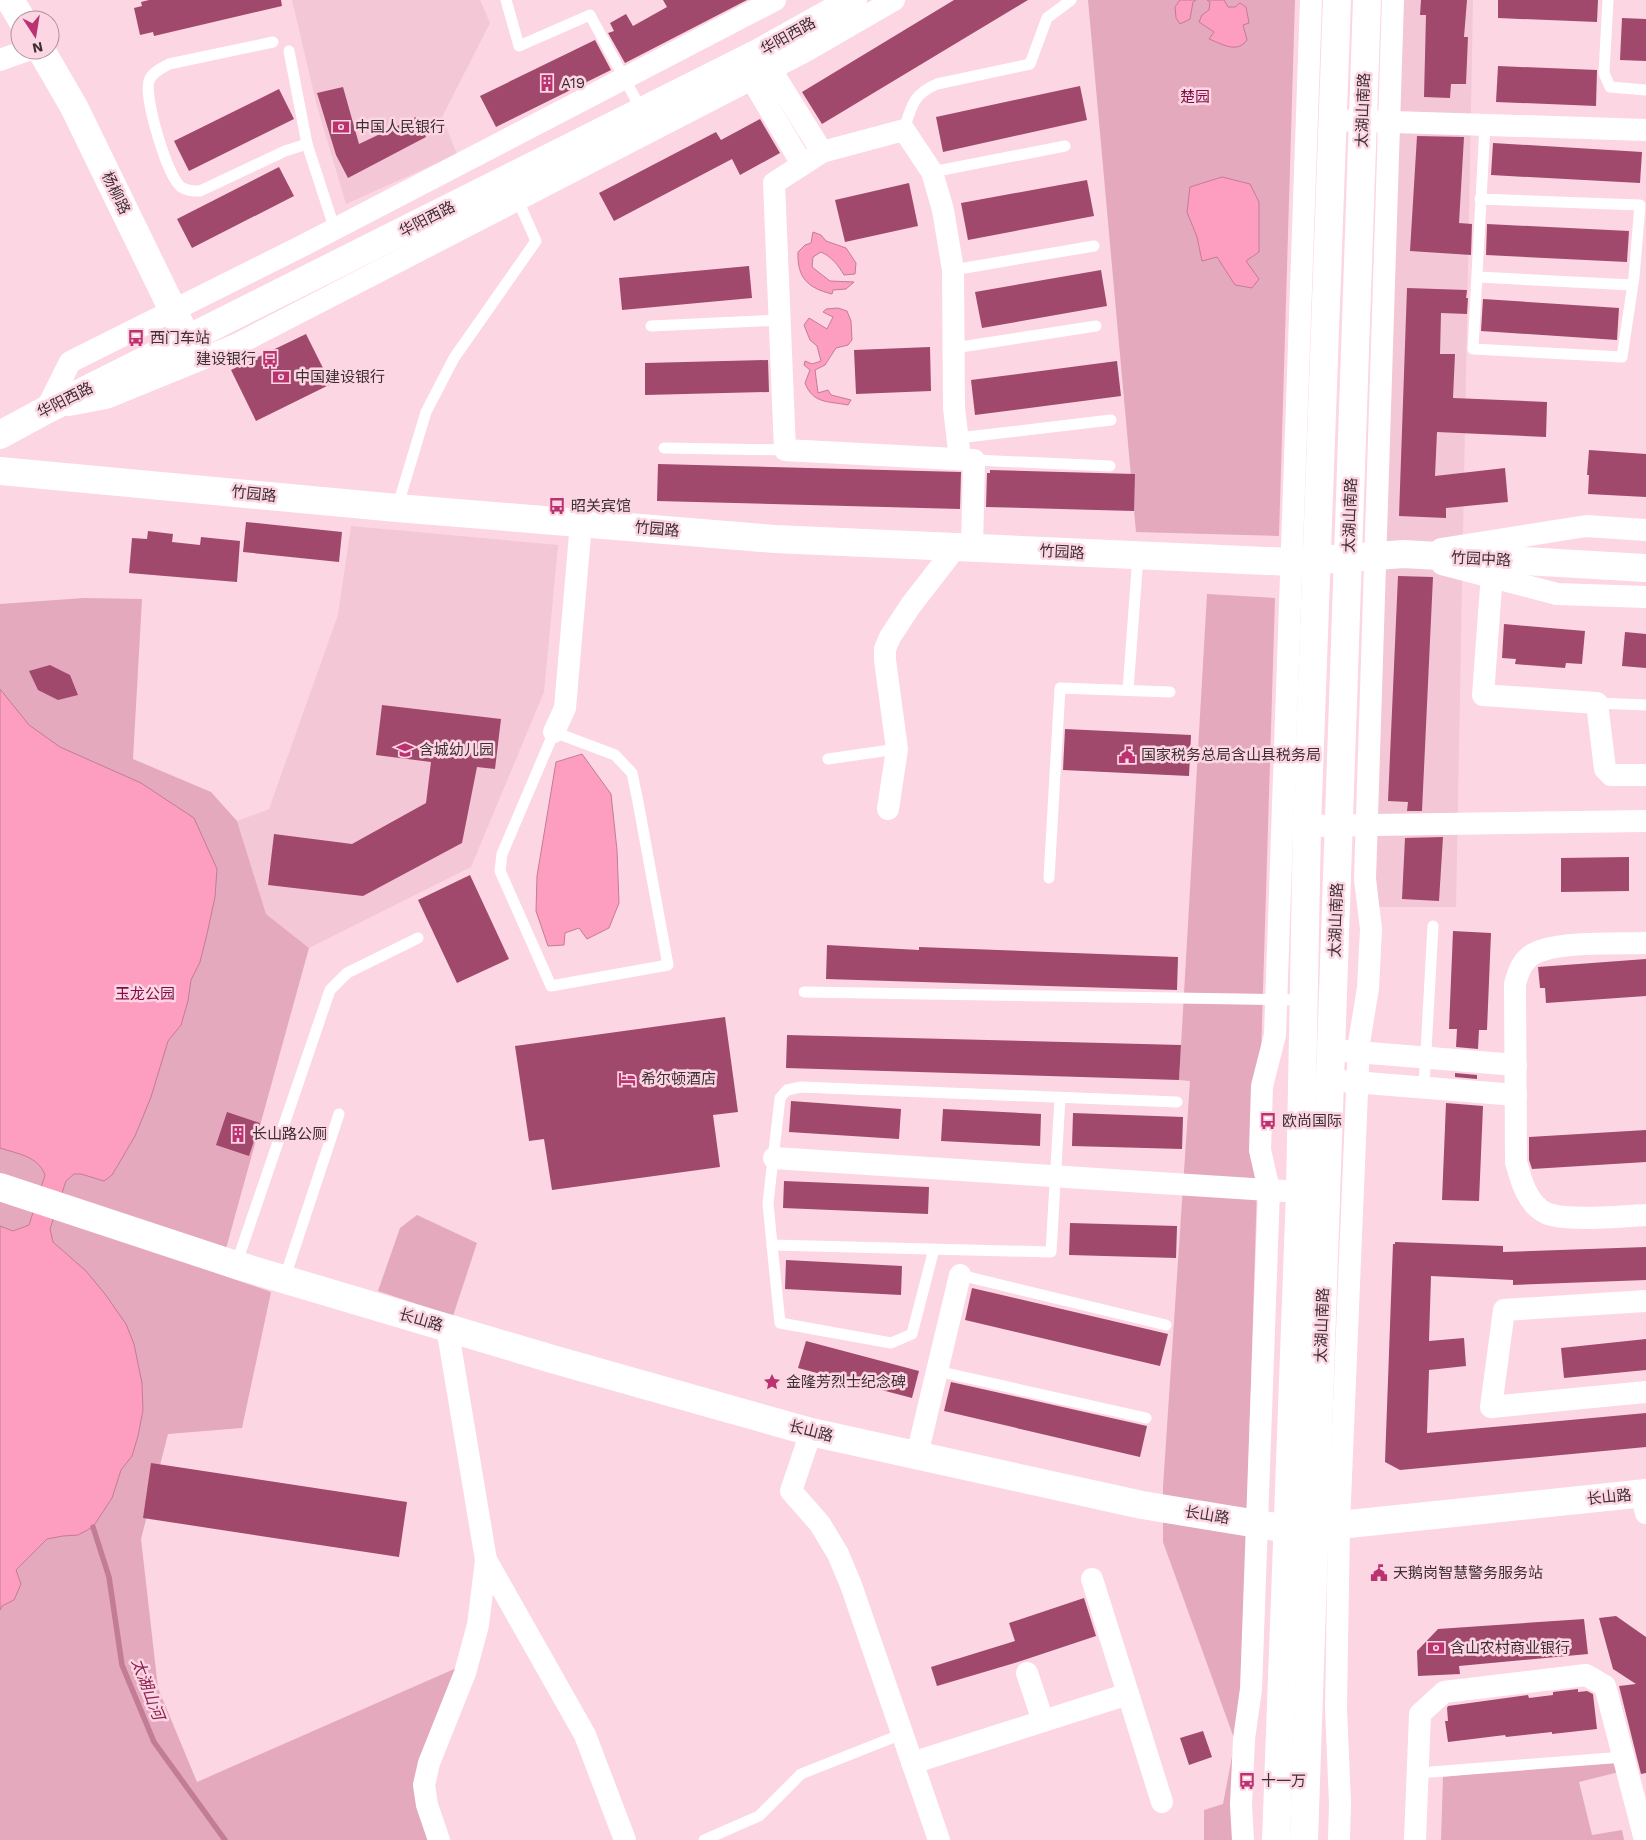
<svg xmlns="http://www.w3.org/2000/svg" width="1646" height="1840" font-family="'Work Sans','Noto Sans SC',sans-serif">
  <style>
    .built { fill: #f3c7d6 }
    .green { fill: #e4a9bd }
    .water { fill: #fd9dc0; stroke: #c37c95 }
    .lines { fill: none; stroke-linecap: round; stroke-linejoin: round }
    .stream { stroke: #c37c95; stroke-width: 5.5 }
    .building { fill: #a0496c }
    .lane { stroke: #fff; stroke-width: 11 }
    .street { stroke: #fff; stroke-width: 22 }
    .secondary { stroke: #fff; stroke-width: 28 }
    .primary { stroke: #fff; stroke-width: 28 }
    .labels { text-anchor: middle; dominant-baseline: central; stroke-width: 5; stroke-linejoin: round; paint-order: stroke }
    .street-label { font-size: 15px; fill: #3c2e32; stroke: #fcd6e2 }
    .poi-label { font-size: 15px; fill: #3c2e32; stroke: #fcd6e2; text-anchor: start }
    .park-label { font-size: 15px; fill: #7f0c47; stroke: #fcd6e2 }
    .water-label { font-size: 16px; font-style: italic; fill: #8e1f53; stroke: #fcd6e2 }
  </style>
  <rect width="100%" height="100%" fill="#fcd6e2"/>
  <g class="built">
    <polygon points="292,0 480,0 490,23 442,117 457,154 346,204 317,106"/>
    <polygon points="1401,0 1473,0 1456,907 1375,907"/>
    <polygon points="351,526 558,545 544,692 471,867 309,948 266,914 237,821 269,809 338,615"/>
  </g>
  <g class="green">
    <polygon points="1088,0 1295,0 1279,536 1136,532"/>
    <polygon points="1207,594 1275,598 1237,1840 1204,1840 1204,1810 1223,1804 1235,1741 1163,1542 1163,1487 1190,1081 1179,1080"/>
    <polygon points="84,598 142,599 133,759 211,792 237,821 266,914 309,948 219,1274 271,1292 242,1428 168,1434 141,1539 158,1688 197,1782 461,1666 423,1763 431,1840 0,1840 0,604"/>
    <polygon points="417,1215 477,1243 453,1316 378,1291 400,1228"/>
    <polygon points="1606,1760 1618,1761 1623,1771 1579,1782 1592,1835 1622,1830 1624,1840 1441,1840 1443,1777"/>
  </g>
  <g class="water">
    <polygon points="1180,0 1196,0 1193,2 1190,19 1180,24 1176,18 1175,7"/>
    <path d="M1207 0H1224L1228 7H1235L1240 3 1246 7 1249 23 1243 25 1247 40C1237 54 1222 44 1209 39L1214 32 1199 22 1202 15 1209 10 1210 2Z"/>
    <polygon points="1222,177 1250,184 1259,202 1259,252 1246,261 1259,279 1252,288 1235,285 1217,257 1202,261 1197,237 1187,212 1190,187"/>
    <path d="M813 232 821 235 826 241 846 248 856 263 855 274 844 275C838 265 832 257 821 252L813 257 812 267 830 281 854 282 846 289 833 290 832 294C808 288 797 278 798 252L805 245 811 243Z"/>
    <path d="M838 308 847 311 851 321 852 340 848 345 836 348 825 365 815 370 818 393 828 390 831 395 851 400 848 405C828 401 813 404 805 383L810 370 804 365 805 361 812 364 821 361 817 346 810 340 804 325 809 318 827 329 833 317 823 312 826 309Z"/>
    <path d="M0 689 29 725 60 747 141 783 194 818 217 869 215 897 207 934 200 962 191 980 188 1001 181 1025 168 1041 151 1097 135 1136 118 1165 112 1175 104 1181 81 1174H74L66 1181 50 1229 53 1242 86 1271 105 1294 126 1324 134 1344 142 1383 143 1410 138 1436 132 1456 121 1470 112 1498 93 1527 78 1535 63 1536 47 1539 16 1570 21 1584 14 1600 2 1606 0 1610V1226L13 1231 29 1225 45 1175C38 1156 18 1154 0 1148Z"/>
    <polygon points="582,754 611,794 617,850 619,903 609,928 587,939 579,928 565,933 564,945 548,946 536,911 537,876 556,762"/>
  </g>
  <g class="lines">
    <polyline class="stream" points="93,1527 109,1577 122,1665 154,1742 225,1840"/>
  </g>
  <g class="building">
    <polygon points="149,0 281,0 282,6 154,36 153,32 140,35 134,8 142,6 141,2"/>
    <polygon points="663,0 747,0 625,63 608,33 614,31 610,23 626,14 633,26 667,7"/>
    <polygon points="954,0 1028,0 822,124 802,92"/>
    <polygon points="1421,0 1467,0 1464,37 1468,37 1466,84 1451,84 1450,98 1424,97 1426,15 1420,15"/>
    <polygon points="1498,0 1598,0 1597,22 1498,18"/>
    <polygon points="1622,18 1646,19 1646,61 1620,60"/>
    <polygon points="595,40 611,70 496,127 480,96"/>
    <polygon points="1498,66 1597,70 1596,106 1496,102"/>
    <polygon points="1080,86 1087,120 943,152 936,117"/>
    <polygon points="343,87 359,144 416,117 426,137 348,178 336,155 317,93"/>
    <polygon points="279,89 294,119 189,171 174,141"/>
    <polygon points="760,119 780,153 740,175 732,159 614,221 599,193 716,132 721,140"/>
    <polygon points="1417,136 1464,137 1459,223 1472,224 1471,255 1410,251"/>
    <polygon points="1493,143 1642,152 1640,183 1491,175"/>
    <polygon points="279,167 294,196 192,248 177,219"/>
    <polygon points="1087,180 1094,216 968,240 961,203"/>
    <polygon points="909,183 918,226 845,242 835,200"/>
    <polygon points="1487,224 1629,231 1627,262 1486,255"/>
    <polygon points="749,266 752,298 622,310 619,278"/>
    <polygon points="1101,270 1107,306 982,328 975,292"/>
    <polygon points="1407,288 1467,290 1466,298 1468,298 1467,314 1441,313 1440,354 1455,354 1453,398 1547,402 1546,437 1437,432 1435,476 1505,468 1508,502 1446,508 1446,518 1399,516"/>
    <polygon points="1483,299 1619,308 1617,340 1481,331"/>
    <polygon points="306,334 331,384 256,421 231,370"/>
    <polygon points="930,347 931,391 856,394 854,350"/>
    <polygon points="768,360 769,392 645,395 645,363"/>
    <polygon points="1117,361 1121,396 975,415 971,380"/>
    <polygon points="1589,450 1646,454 1646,497 1588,494 1589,475 1587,475"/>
    <polygon points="658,464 961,472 960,509 657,501"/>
    <polygon points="990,470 1135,474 1134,511 986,507 987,473 990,473"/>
    <polygon points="246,522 342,532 339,562 243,552"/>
    <polygon points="148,531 173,534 172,542 200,545 201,537 240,541 237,582 129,573 132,538 147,539"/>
    <polygon points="1398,576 1433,577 1422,811 1407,811 1408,802 1388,801"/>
    <polygon points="1504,624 1585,631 1582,664 1566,663 1565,668 1515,664 1516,659 1502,658"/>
    <polygon points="1625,632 1646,634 1646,668 1622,666"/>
    <polygon points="50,665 70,675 78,695 58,700 38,690 29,671"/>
    <polygon points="382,705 501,719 495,769 477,767 462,843 363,896 268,885 274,834 352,844 426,803 431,762 376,755"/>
    <polygon points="1065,729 1191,735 1189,776 1063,770"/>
    <polygon points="1443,837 1439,901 1402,899 1405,838"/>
    <polygon points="1629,857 1629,891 1561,892 1561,858"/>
    <polygon points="470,875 509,959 457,983 418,900"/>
    <polygon points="1453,931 1491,933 1487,1030 1479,1030 1478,1049 1456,1047 1457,1029 1449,1029"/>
    <polygon points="827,945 919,950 919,947 1178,957 1177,990 826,979"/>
    <polygon points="1646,959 1646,996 1546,1003 1545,988 1540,988 1538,967"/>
    <polygon points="725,1017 738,1112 713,1115 720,1167 552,1190 544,1139 529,1141 515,1046"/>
    <polygon points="787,1035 1181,1045 1179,1080 786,1068"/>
    <polygon points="1455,1073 1477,1075 1477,1079 1455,1077"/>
    <polygon points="791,1101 901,1109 899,1139 789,1132"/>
    <polygon points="1446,1103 1483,1106 1479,1201 1442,1200"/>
    <polygon points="943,1109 1041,1114 1040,1146 941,1141"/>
    <polygon points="227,1112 260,1123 249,1156 216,1145"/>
    <polygon points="1073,1113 1183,1117 1182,1149 1072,1146"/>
    <polygon points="1646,1130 1646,1162 1532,1169 1529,1160 1529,1137"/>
    <polygon points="784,1181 929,1187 928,1214 783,1208"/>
    <polygon points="1070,1223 1177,1226 1176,1258 1069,1255"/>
    <polygon points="1395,1242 1503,1246 1503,1252 1646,1247 1646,1280 1513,1285 1513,1280 1431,1276 1429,1341 1464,1338 1466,1366 1429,1370 1427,1433 1646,1413 1646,1447 1400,1470 1385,1462 1393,1244 1395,1244"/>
    <polygon points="786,1260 902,1266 901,1295 785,1289"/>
    <polygon points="972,1288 1168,1334 1160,1366 965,1320"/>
    <polygon points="1646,1339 1646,1370 1564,1378 1561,1348"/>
    <polygon points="806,1341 919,1371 912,1398 798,1368"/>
    <polygon points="951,1382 1147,1426 1140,1457 944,1411"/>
    <polygon points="151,1463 407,1502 399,1557 143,1518"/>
    <polygon points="1084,1598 1096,1636 1021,1661 937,1686 931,1667 1015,1641 1009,1623"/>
    <polygon points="1616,1616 1646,1637 1646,1773 1641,1774 1619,1686 1636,1684 1613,1669 1599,1618"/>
    <polygon points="1584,1619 1588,1654 1459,1666 1460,1674 1418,1676 1417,1651 1438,1629"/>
    <polygon points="1578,1689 1578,1692 1587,1691 1593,1694 1597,1729 1552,1734 1552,1732 1506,1737 1505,1735 1448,1742 1445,1721 1448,1721 1447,1708 1448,1706 1528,1695 1529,1698 1553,1695 1553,1692"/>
    <polygon points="1203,1731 1212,1757 1189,1765 1180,1738"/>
  </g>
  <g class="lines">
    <g class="lane">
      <polyline points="506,0 519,46 590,15 642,111"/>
      <polyline points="1608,0 1604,73 1610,87 1646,90"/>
      <path d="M273 42 169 64C162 68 152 72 149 81 144 98 167 176 181 187 187 191 193 191 200 191L285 151 307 144"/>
      <polyline points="289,51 307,144 335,230"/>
      <path d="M904 130C911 107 913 94 937 84L1030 64 1047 18 1071 0"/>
      <polyline points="932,172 1065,146"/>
      <polyline points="1480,199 1640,205 1634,277 1622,357 1473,349 1485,125"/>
      <polyline points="953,270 1094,246"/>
      <polyline points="1478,277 1632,285"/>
      <polyline points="651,326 781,320"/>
      <polyline points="954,348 1096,326"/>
      <polyline points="958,438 1111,420"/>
      <polyline points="664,448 785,450"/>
      <polyline points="974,460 1110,466"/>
      <polyline points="397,508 426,412 454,358 536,241 516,196"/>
      <polyline points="1128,690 1138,556"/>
      <polyline points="1597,703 1646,705"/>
      <polygon points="554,732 615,755 632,773 638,802 668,965 551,986 500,871 502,854"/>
      <polyline points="828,759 897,749"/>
      <polyline points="1049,878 1060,688 1170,692"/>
      <polyline points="804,992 1303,1000"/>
      <polyline points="1424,1086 1433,926"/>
      <polyline points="1060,1098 1051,1252 772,1245 768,1203 780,1098 787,1090 801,1087 1177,1102"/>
      <polyline points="772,1245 780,1323 891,1343 912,1334 934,1249"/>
      <polyline points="236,1265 330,990 347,973 418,938"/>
      <polyline points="960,1275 1166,1325"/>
      <polyline points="284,1280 339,1114"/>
      <polyline points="937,1371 1146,1418"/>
      <polyline points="1418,1773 1624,1757"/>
      <polyline points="704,1840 759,1816 801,1774 902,1734"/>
    </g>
    <g class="street">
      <polyline points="763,57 822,152"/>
      <polyline points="0,60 28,50"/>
      <polyline points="744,66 802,164"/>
      <polyline points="1332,120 1646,130"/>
      <polyline points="69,405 106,398 236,345 804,52 894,0"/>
      <polyline points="46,410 70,362 302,246 775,0"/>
      <polyline points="960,459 954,408 953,270 943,210 932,172 904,130 822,152 774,183 785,450 974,460 972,548"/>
      <polyline points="1441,549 1586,526 1646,530"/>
      <polyline points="1493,560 1483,695 1597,703 1605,769 1611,775 1646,775"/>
      <polyline points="1442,564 1557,594 1646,597"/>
      <polyline points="554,732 565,708 581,523"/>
      <polyline points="888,809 897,749 885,660 885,649 890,637 911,605 956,547"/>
      <polyline points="1307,826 1646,821"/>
      <path d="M1646 943C1619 944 1548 940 1529 957 1520 965 1518 974 1515 984L1516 1162C1521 1180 1527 1204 1546 1213 1565 1222 1623 1216 1646 1215"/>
      <polyline points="1345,1051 1516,1065"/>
      <polyline points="1341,1081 1516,1095"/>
      <polyline points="774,1158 1284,1191"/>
      <polyline points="1646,1301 1504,1310 1491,1407 1646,1392"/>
      <polyline points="811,1432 791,1491 820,1524 838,1554 851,1585 939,1840"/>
      <polyline points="917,1455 960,1275"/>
      <polyline points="1641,1493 1646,1513"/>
      <polyline points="486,1560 585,1735 625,1840"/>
      <polyline points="1092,1579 1162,1802"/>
      <polyline points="1027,1673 1043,1721"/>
      <polyline points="912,1763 1128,1694"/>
      <polyline points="439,1840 427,1805 424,1785 429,1763 465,1673 478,1625 486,1560 447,1327"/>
      <polyline points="1243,1840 1241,1805 1244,1739 1251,1689 1269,1190 1260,1150 1262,1086 1275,1035 1311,0"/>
      <polyline points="1339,1840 1340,1803 1336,1708 1339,1525 1359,1043 1368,988 1371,929 1365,879 1393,0"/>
      <polyline points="1415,1840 1420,1714 1444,1692 1586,1675 1605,1686 1645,1840"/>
    </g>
    <g class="secondary">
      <polyline points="10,0 22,20"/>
      <polyline points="41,50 74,107 187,339"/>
      <polyline points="0,435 46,410 760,52 853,0"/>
      <polyline points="0,471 397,508 775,539 1291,562 1404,554 1646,568"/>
      <polyline points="0,1187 236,1265 552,1359 811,1432 1142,1505 1288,1529 1339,1525 1646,1493"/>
    </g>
    <g class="primary">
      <polyline points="1276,1840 1300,1192 1307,826 1337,0"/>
      <polyline points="1304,1840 1367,0"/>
    </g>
  </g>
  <defs>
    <g id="building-bare" transform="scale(1.35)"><path d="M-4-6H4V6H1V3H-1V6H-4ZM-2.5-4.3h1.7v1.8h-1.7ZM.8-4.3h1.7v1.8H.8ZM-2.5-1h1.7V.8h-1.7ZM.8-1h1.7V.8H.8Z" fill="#ba3270" stroke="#fcd6e2" stroke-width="2.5" paint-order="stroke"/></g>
    <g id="bank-bare" transform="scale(1.35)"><path d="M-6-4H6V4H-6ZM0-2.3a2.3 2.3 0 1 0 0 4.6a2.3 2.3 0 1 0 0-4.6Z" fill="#ba3270" stroke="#fcd6e2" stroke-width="2.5" paint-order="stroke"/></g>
    <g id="bus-bare" transform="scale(1.35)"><path d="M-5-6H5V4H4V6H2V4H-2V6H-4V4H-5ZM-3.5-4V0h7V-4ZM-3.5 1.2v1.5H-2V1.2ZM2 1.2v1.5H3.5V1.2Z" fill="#ba3270" stroke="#fcd6e2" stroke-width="2.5" paint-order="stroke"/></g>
    <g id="school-bare" transform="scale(1.35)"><path d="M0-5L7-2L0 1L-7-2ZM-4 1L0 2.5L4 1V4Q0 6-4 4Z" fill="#ba3270" stroke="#fcd6e2" stroke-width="2.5" paint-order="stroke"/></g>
    <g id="civic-bare" transform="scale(1.35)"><path d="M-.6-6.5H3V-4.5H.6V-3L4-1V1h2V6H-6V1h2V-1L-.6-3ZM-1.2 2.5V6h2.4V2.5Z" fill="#ba3270" stroke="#fcd6e2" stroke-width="2.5" paint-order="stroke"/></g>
    <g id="hotel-bare" transform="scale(1.35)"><path d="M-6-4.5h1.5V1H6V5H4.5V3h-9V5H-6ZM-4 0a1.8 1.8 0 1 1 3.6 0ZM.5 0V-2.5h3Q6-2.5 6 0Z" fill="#ba3270" stroke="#fcd6e2" stroke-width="2.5" paint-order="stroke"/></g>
    <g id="sight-bare" transform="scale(1.35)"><path d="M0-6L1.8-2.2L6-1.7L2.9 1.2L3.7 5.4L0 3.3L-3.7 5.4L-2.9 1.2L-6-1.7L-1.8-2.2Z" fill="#ba3270" stroke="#fcd6e2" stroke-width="2.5" paint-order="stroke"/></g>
  </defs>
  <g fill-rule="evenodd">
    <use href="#building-bare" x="547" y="83"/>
    <use href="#bank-bare" x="341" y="127"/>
    <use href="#bus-bare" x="136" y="338"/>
    <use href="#bus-bare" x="270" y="359"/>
    <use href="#bank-bare" x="281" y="377"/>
    <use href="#bus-bare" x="557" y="506"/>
    <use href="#school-bare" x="405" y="750"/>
    <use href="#civic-bare" x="1127" y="755"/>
    <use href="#hotel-bare" x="627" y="1079"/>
    <use href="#bus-bare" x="1268" y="1121"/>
    <use href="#building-bare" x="238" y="1134"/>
    <use href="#sight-bare" x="772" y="1382"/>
    <use href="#civic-bare" x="1379" y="1573"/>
    <use href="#bank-bare" x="1436" y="1648"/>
    <use href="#bus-bare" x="1247" y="1781"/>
  </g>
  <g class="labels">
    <g class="street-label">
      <text transform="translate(788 36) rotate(-29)">华阳西路</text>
      <text transform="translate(1363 110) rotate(-88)">太湖山南路</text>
      <text transform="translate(116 193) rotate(64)">杨柳路</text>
      <text transform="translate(427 219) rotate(-27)">华阳西路</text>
      <text transform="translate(65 400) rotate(-27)">华阳西路</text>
      <text transform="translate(254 494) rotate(6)">竹园路</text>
      <text transform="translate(1350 515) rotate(-88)">太湖山南路</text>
      <text transform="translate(657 529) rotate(5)">竹园路</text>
      <text transform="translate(1062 552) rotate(3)">竹园路</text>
      <text transform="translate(1481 559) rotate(3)">竹园中路</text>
      <text transform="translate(1336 920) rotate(-88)">太湖山南路</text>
      <text transform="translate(421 1320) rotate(16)">长山路</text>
      <text transform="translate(1322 1325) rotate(-88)">太湖山南路</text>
      <text transform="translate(811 1431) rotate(14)">长山路</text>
      <text transform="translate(1609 1497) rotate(-6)">长山路</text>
      <text transform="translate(1207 1515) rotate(9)">长山路</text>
    </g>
    <g class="poi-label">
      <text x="561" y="83">A19</text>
      <text x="355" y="127">中国人民银行</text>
      <text x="150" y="338">西门车站</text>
      <text x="256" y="359" text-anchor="end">建设银行</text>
      <text x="295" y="377">中国建设银行</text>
      <text x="571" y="506">昭关宾馆</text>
      <text x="419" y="750">含城幼儿园</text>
      <text x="1141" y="755">国家税务总局含山县税务局</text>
      <text x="641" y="1079">希尔顿酒店</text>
      <text x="1282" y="1121">欧尚国际</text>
      <text x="252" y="1134">长山路公厕</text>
      <text x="786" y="1382">金隆芳烈士纪念碑</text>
      <text x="1393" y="1573">天鹅岗智慧警务服务站</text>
      <text x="1450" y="1648">含山农村商业银行</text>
      <text x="1261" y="1781">十一万</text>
    </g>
    <g class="park-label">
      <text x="1195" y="97">楚园</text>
      <text x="145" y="994">玉龙公园</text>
    </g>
    <g class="water-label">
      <text transform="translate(148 1689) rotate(69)">太湖山河</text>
    </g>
  </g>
  <g transform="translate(35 35) rotate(168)"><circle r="24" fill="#fcd6e2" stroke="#af939c"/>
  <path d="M0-4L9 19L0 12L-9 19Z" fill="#ba3270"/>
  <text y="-8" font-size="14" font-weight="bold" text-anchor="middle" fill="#3c2e32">N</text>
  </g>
</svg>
